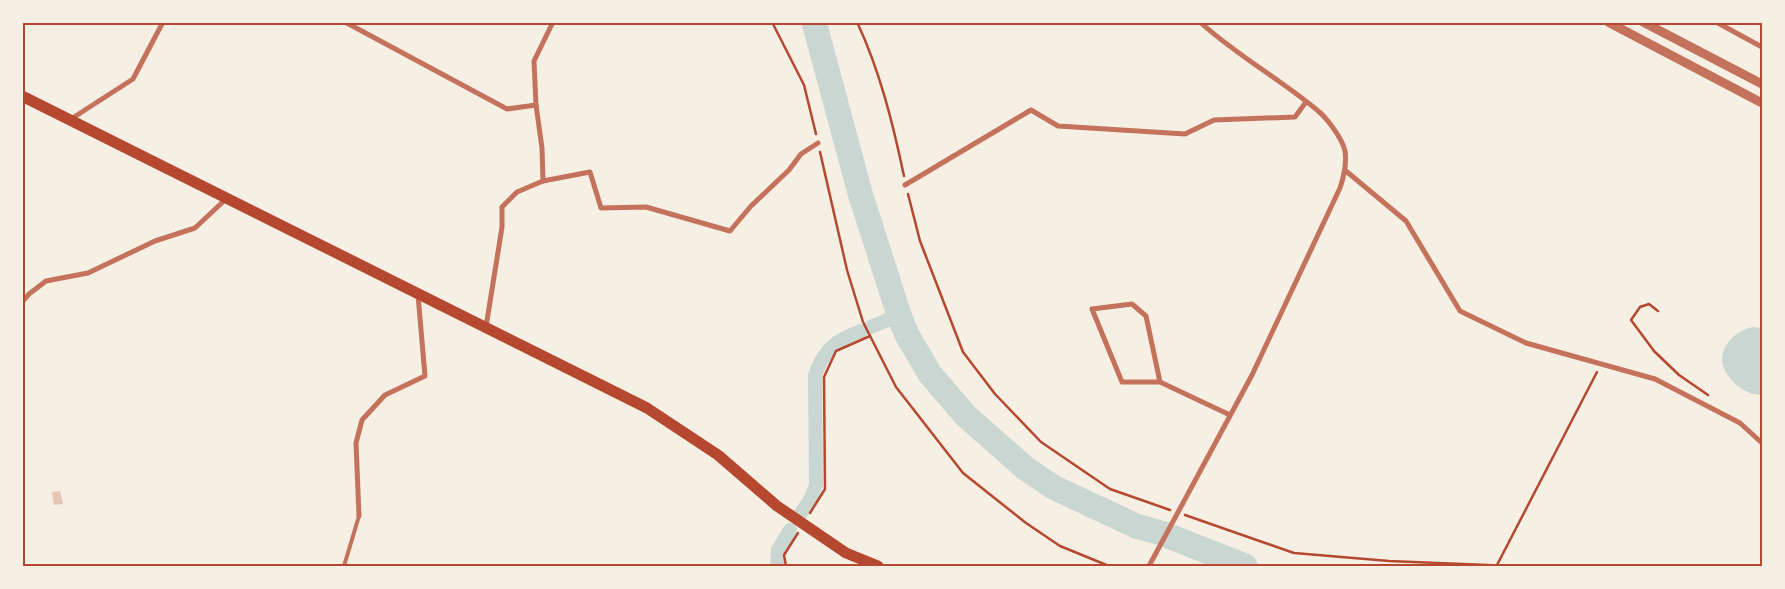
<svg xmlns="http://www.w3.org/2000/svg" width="1785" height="589" font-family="'Fira Sans Condensed',sans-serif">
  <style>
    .water { fill: #c9d6d2 }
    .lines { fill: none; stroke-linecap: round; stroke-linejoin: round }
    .canal { stroke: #c9d6d2; stroke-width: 14 }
    .river { stroke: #c9d6d2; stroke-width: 25 }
    .building { fill: #e6c5b7 }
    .path { stroke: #b5482f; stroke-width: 2.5 }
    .service { stroke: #c5725c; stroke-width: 4 }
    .minor { stroke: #c5725c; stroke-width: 5 }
    .tertiary { stroke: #c5725c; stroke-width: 9 }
    .primary { stroke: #b5482f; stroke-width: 11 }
    .neatline { fill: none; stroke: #b5482f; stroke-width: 2 }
  </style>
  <rect width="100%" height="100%" fill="#f6efe4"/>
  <path class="water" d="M1753 327 1762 328V395C1745 396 1722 377 1722 359 1723 342 1738 330 1753 327Z"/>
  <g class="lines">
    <g class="canal">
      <polyline points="871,327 899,315"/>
      <path d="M801 513 810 500 816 485 815 375C824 349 836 340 861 331"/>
      <polyline points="777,566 778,550 790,530"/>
    </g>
    <polyline class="river" points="814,22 860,193 899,315 907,335 930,374 965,415 1025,468 1053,487 1136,526 1161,533 1245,566"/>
  </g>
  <polygon class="building" points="60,491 63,504 54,505 52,492"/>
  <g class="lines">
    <g class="path">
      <polyline points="772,22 804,85 816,134"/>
      <path d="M857 22C880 71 893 124 904 176"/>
      <polyline points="820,152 847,270 863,322 896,387 963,473 1026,523 1060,546 1109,566"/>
      <polyline points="908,194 920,241 963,352 995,394 1041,442 1110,489 1170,510"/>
      <polyline points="1658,311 1649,304 1640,307 1631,320 1654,351 1679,375 1708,395"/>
      <polyline points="810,513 825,489 824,377 836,351 870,336"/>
      <polyline points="1185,515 1294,553 1389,561 1512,566"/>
      <polyline points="1497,565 1597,372"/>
      <polyline points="786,566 784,555 798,533"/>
    </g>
    <polyline class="service" points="344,566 359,516"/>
    <g class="minor">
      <polyline points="345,22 507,109 536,105"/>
      <polyline points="1716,22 1762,47"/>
      <polyline points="71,119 133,79 163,22"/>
      <polyline points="1346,171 1406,221 1460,311 1526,343 1655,379 1740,423 1762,443"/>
      <polyline points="543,181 590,172 601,208 646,207 730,231 751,206 789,170 801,154 818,143"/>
      <polyline points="905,185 1031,110 1058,126 1185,134 1214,120 1295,117 1306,102"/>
      <polyline points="22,302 29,294 46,281 88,273 155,241 195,228 227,198"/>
      <polyline points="486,327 502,227 502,207 517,192 543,181 542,148 536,105 534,61 553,22"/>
      <polyline points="1160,382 1146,316 1132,304 1092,309 1122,382 1160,382 1230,415"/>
      <polyline points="359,516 356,443 362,420 385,395 425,376 418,295"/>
      <path d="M1149 566 1252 375 1340 188C1344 176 1347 164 1345 151 1342 138 1327 118 1317 110 1280 79 1236 55 1200 22"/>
    </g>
    <g class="tertiary">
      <polyline points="1608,22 1762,103"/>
      <polyline points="1643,22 1762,84"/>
    </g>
    <polyline class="primary" points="22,96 647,408 718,455 777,506 846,553 878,566"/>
  </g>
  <rect width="1785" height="589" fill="none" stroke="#f6efe4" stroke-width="48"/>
  <rect x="24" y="24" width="1737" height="541" class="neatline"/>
</svg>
